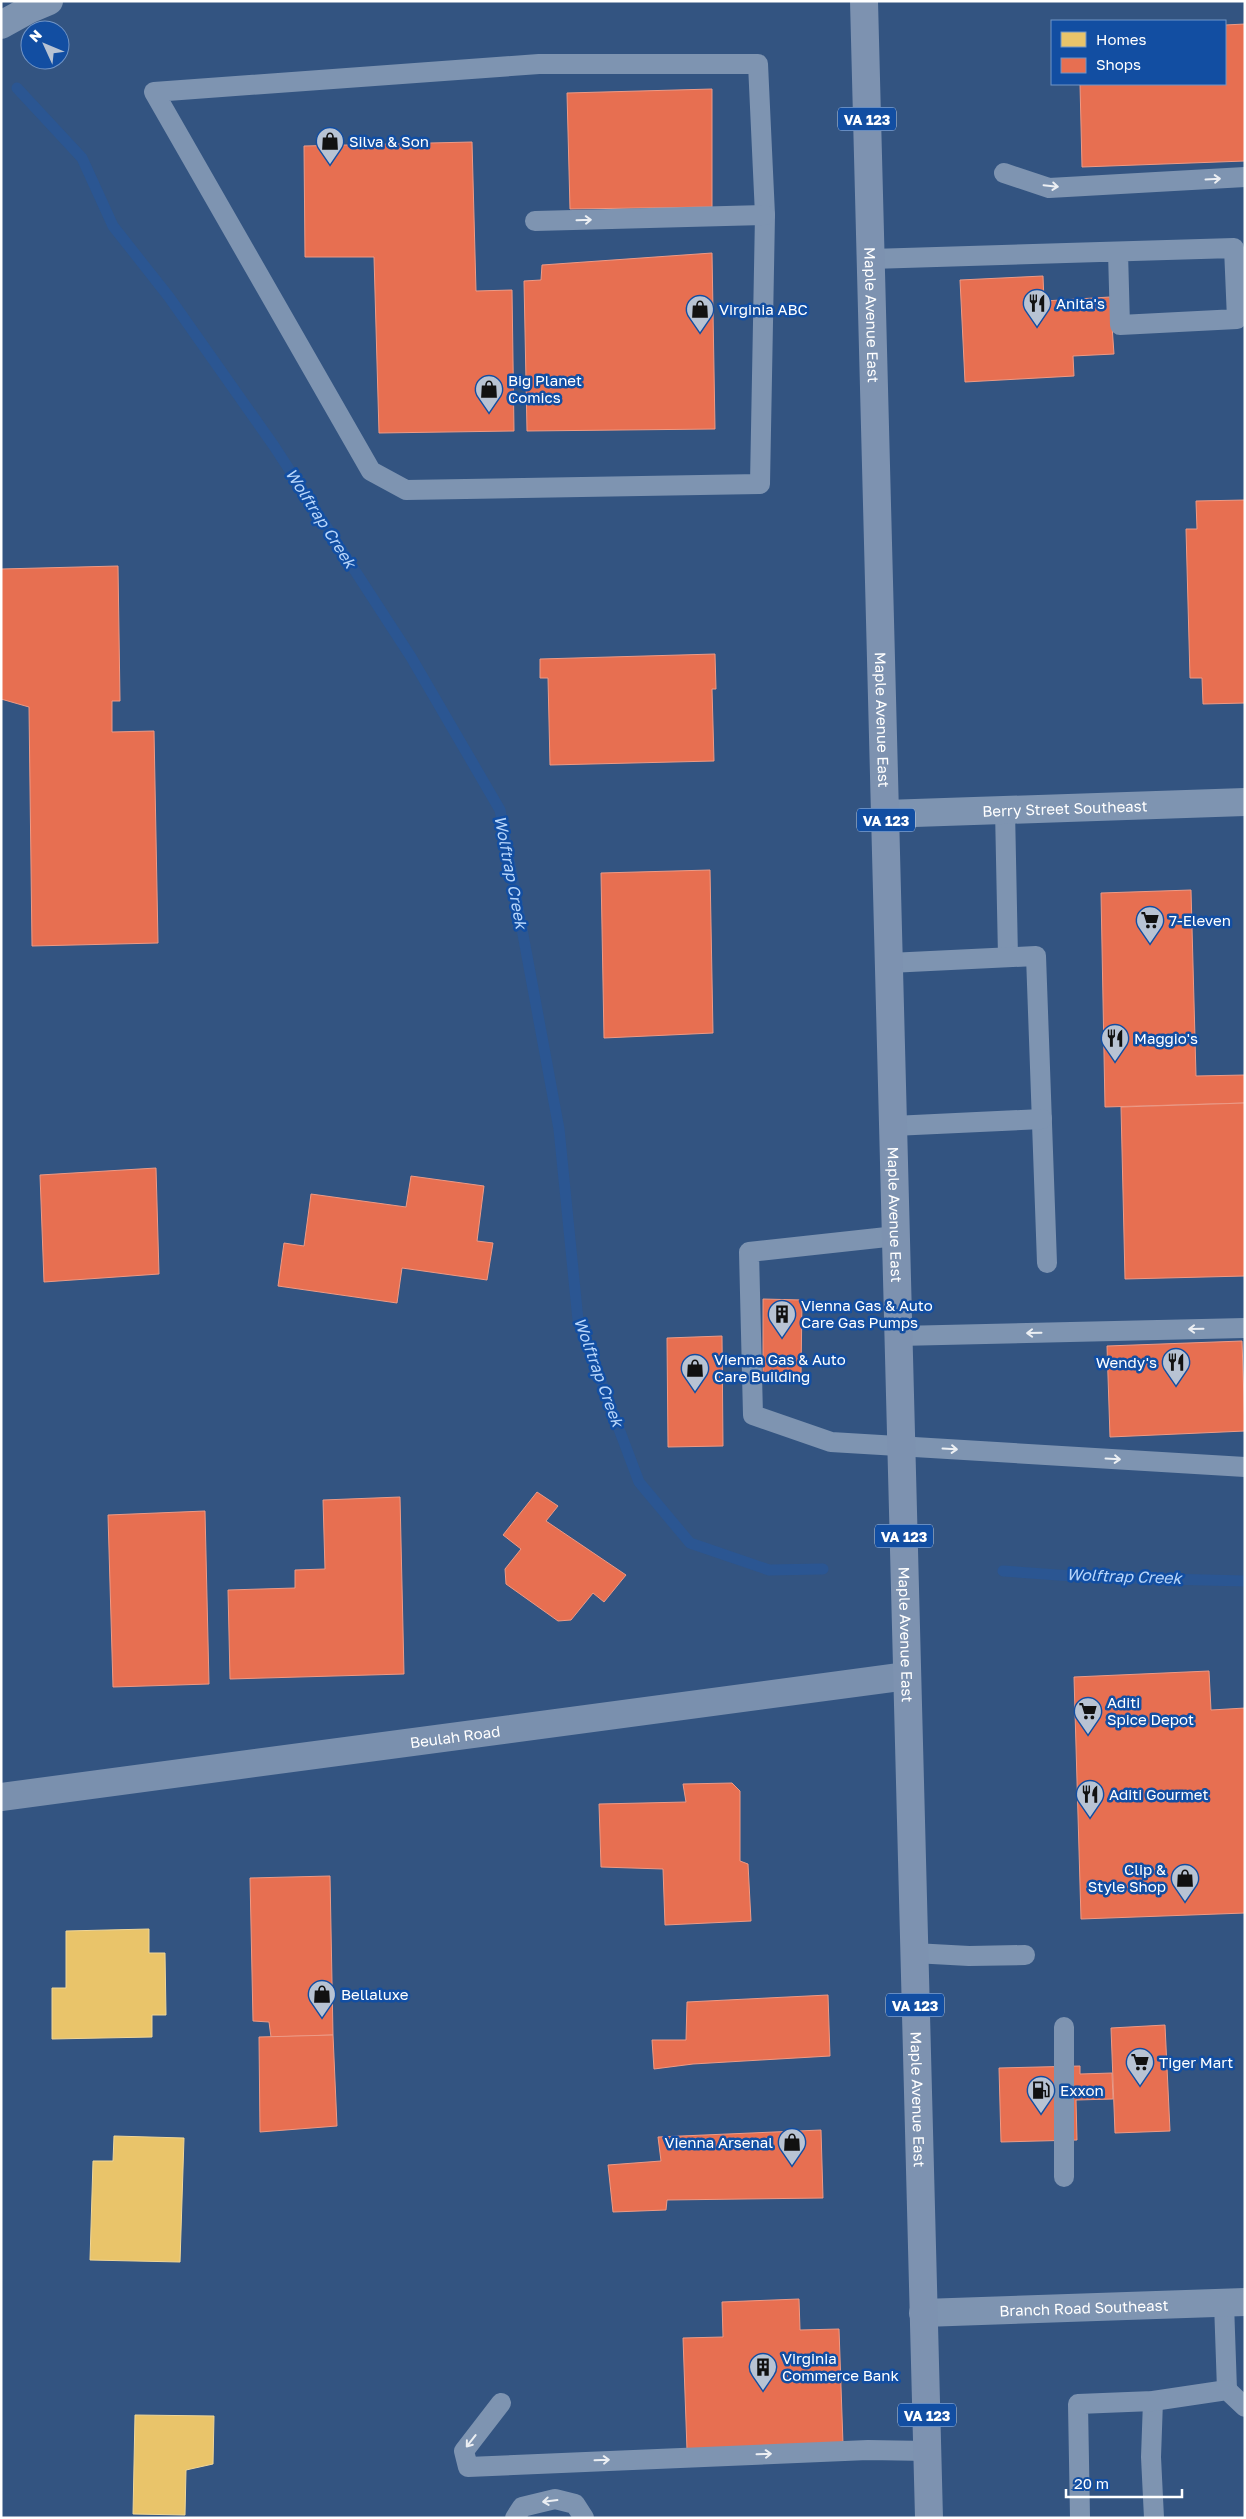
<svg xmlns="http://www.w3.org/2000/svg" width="1246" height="2519" font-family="'Golos Text',sans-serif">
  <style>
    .homes { fill: #e9c46a; stroke: #f0d697 }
    .shops { fill: #e76f51; stroke: #ee9a85 }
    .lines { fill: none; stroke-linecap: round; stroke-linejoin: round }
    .stream { stroke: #2b5692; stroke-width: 11 }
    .service { stroke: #7e94b1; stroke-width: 20 }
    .minor { stroke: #7e94b1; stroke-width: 28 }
    .tertiary { stroke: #7e94b1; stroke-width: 28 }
    .secondary { stroke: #7a90ae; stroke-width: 28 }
    .primary { stroke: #7d92b0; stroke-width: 28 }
    .oneway { stroke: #eceff3 }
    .labels { text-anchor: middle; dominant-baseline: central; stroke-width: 5; stroke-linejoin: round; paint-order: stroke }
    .shield { fill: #124ea2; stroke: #b8cae3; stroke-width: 1 }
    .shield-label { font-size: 14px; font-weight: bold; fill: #fff }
    .poi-label { font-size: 15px; fill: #fff; stroke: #124ea2; text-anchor: start }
    .street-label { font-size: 15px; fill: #fff; stroke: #124ea2 }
    .water-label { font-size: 16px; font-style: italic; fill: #b8d6fb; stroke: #124ea2 }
  </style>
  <rect width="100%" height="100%" fill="#335481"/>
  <g class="homes">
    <polygon points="149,1929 149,1953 165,1953 166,2015 152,2015 152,2037 52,2039 52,1988 66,1988 66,1931"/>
    <polygon points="114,2136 184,2138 180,2262 90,2260 93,2161 113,2161"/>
    <polygon points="135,2415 214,2416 213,2464 186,2470 185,2515 133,2514"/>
  </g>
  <g class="shops">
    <polygon points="1245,24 1245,161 1082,167 1080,84 1225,84 1225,25"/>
    <polygon points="712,89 712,207 570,209 567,93"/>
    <polygon points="472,142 476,291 512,290 514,431 379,433 374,257 305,257 304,146"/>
    <polygon points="712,253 715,429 527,431 524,281 541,280 542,265"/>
    <polygon points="1043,276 1044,301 1110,297 1114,354 1073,356 1074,376 965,382 960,280"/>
    <polygon points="1245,500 1245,703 1203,704 1202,678 1190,678 1186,529 1197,529 1196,501"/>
    <polygon points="118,566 120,701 112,701 112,732 154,731 158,943 32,946 29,707 1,699 1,569"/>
    <polygon points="715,654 716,689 712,689 714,761 550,765 548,678 540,678 540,659"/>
    <polygon points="710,870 713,1033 604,1038 601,873"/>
    <polygon points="1191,890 1196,1076 1245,1075 1245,1103 1105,1107 1101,893"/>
    <polygon points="1245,1103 1245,1276 1125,1279 1121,1107"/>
    <polygon points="156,1168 159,1274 44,1282 40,1175"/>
    <polygon points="411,1176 484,1186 477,1241 493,1243 487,1280 402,1268 397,1303 278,1286 284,1243 304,1246 311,1194 406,1207"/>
    <polygon points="763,1299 802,1300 801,1376 763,1376"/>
    <polygon points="722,1336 723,1446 668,1447 667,1338"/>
    <polygon points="1242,1341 1245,1431 1110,1437 1107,1346"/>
    <polygon points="537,1492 558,1506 546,1521 626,1575 604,1602 593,1593 571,1620 558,1621 506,1584 505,1569 521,1549 503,1535"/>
    <polygon points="400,1497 404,1674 230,1679 228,1590 295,1588 295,1570 325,1569 323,1500"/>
    <polygon points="205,1511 209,1684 113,1687 108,1515"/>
    <polygon points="1209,1671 1211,1710 1245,1708 1245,1913 1081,1919 1074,1677"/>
    <polygon points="732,1783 740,1791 740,1861 748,1864 751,1921 665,1925 663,1869 601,1867 599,1804 686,1802 683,1784"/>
    <polygon points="330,1876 333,2035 271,2037 269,2022 253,2021 250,1878"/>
    <polygon points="828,1995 830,2056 693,2064 654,2069 652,2040 686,2040 687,2002"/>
    <polygon points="1165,2025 1170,2131 1115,2133 1111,2028"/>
    <polygon points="333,2035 337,2126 260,2132 259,2037"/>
    <polygon points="1080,2066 1080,2074 1112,2073 1113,2099 1076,2100 1077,2140 1001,2142 999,2068"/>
    <polygon points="821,2130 823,2198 667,2200 666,2210 613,2212 608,2165 661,2161 658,2137"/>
    <polygon points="799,2299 800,2330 839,2329 843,2444 687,2450 683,2338 723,2337 722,2302"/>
  </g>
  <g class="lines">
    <g class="stream">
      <polyline points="17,88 82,158 113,226 169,297 274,446 411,657 500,810 559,1129 578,1320 639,1482 690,1543 769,1570 823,1569"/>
      <polyline points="1003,1571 1086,1577 1245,1581"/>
    </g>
    <g class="service">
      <polygon points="539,64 758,64 765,215 760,484 406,490 371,471 154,92"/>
      <polyline points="1004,173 1049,188 1245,177"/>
      <polyline points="535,221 765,215"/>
      <polyline points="871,259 1234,248 1237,319 1120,325 1118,252"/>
      <polyline points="1005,810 1008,957"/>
      <polyline points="889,963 1036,956 1047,1263"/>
      <polyline points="893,1126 1042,1119"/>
      <polyline points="896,1236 749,1252 753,1415 831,1442 1245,1467"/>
      <polyline points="899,1336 1245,1328"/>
      <polyline points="914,1953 969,1956 1025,1955"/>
      <polyline points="1064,2177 1064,2027"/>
      <polyline points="1224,2303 1227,2390"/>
      <polyline points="1153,2401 1151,2457 1154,2518"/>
      <polyline points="501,2403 464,2451 468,2467 868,2450 928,2451"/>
      <polyline points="515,2518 522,2507 555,2499 575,2504 584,2518"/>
      <polyline points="1080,2518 1078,2404 1153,2401 1227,2390 1245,2407"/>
    </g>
    <path class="minor" id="s1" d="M885 814 1245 802"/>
    <g class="tertiary">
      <polyline points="1,25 30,9 49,1"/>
      <path id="s2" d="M923 2313 1245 2302"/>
    </g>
    <path class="secondary" id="s3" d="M1 1797 907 1676"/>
    <path class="primary" id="s4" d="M864 1 929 2518"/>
  </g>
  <defs><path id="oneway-shaft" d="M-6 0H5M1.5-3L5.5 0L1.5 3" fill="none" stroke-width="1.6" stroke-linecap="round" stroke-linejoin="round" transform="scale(1.25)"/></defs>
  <g class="oneway">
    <use href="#oneway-shaft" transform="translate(1213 179) rotate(-3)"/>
    <use href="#oneway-shaft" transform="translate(1051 186) rotate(6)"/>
    <use href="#oneway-shaft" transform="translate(584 220) rotate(-2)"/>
    <use href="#oneway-shaft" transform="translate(1196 1329) rotate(179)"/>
    <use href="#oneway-shaft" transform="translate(1034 1333) rotate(179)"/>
    <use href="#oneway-shaft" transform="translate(950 1449) rotate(3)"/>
    <use href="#oneway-shaft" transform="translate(1113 1459) rotate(3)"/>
    <use href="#oneway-shaft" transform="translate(471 2441) rotate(128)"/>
    <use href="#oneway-shaft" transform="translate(764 2454) rotate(-2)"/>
    <use href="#oneway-shaft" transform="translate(602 2460) rotate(-2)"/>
    <use href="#oneway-shaft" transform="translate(550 2501) rotate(173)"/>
  </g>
  <defs>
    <g id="shop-pin" transform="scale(1.4375)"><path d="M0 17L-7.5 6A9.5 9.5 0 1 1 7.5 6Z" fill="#b8c3d3" stroke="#124ea2"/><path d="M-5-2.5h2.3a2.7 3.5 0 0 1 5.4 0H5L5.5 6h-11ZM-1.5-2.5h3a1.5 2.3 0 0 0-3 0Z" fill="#111"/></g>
    <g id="restaurant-pin" transform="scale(1.4375)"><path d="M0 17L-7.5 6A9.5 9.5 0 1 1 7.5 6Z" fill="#b8c3d3" stroke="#124ea2"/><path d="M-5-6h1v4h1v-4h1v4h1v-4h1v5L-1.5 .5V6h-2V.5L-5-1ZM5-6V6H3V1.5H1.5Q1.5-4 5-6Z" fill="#111"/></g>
    <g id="supermarket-pin" transform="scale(1.4375)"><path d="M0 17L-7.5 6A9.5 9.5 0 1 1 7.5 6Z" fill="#b8c3d3" stroke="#124ea2"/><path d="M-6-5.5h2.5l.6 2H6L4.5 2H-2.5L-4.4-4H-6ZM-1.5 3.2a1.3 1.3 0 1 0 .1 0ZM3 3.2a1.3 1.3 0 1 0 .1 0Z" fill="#111"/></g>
    <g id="building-pin" transform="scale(1.4375)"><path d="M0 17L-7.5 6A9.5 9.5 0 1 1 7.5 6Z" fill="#b8c3d3" stroke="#124ea2"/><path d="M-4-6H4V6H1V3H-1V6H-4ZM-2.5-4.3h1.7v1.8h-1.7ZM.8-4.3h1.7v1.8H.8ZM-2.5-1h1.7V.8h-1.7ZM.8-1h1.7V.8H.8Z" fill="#111"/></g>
    <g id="fuel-pin" transform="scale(1.4375)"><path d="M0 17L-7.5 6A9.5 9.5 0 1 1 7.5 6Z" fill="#b8c3d3" stroke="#124ea2"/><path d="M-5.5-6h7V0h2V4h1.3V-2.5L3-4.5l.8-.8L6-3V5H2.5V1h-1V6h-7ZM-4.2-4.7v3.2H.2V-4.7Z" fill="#111"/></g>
  </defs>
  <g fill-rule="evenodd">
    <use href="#shop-pin" x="330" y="141"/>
    <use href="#restaurant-pin" x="1037" y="303"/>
    <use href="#shop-pin" x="700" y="309"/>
    <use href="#shop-pin" x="489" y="389"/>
    <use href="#supermarket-pin" x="1150" y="920"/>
    <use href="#restaurant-pin" x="1115" y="1038"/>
    <use href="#building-pin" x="782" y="1314"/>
    <use href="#restaurant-pin" x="1176" y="1362"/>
    <use href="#shop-pin" x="695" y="1368"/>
    <use href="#supermarket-pin" x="1088" y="1711"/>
    <use href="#restaurant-pin" x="1090" y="1794"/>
    <use href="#shop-pin" x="1185" y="1878"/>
    <use href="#shop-pin" x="322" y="1994"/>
    <use href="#supermarket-pin" x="1140" y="2062"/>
    <use href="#fuel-pin" x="1041" y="2090"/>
    <use href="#shop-pin" x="792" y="2142"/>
    <use href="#building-pin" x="763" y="2367"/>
  </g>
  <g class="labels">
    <g class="shield">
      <rect x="838" y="107.5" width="58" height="23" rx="4"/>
      <rect x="857" y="808.5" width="58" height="23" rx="4"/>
      <rect x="875" y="1524.5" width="58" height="23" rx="4"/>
      <rect x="886" y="1993.5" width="58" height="23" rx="4"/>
      <rect x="898" y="2403.5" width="58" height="23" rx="4"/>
    </g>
    <g class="shield-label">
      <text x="867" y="119">VA 123</text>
      <text x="886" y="820">VA 123</text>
      <text x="904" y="1536">VA 123</text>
      <text x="915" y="2005">VA 123</text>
      <text x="927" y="2415">VA 123</text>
    </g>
    <g class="poi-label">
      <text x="349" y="141">Silva &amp; Son</text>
      <text x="1056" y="303">Anita's</text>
      <text x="719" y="309">Virginia ABC</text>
      <text x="508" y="380">Big Planet<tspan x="508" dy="17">Comics</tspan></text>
      <text x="1169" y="920">7-Eleven</text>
      <text x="1134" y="1038">Maggio's</text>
      <text x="801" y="1305">Vienna Gas &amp; Auto<tspan x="801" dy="17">Care Gas Pumps</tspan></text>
      <text x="714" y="1359">Vienna Gas &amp; Auto<tspan x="714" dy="17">Care Building</tspan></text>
      <text x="1157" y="1362" text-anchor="end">Wendy's</text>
      <text x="1107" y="1702">Aditi<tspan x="1107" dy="17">Spice Depot</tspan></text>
      <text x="1109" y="1794">Aditi Gourmet</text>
      <text x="1166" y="1869" text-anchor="end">Clip &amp;<tspan x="1166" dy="17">Style Shop</tspan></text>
      <text x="341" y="1994">Bellaluxe</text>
      <text x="1159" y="2062">Tiger Mart</text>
      <text x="1060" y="2090">Exxon</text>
      <text x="773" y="2142" text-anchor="end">Vienna Arsenal</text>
      <text x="782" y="2358">Virginia<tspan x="782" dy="17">Commerce Bank</tspan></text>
    </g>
    <g class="street-label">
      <text stroke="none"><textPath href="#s4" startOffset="314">Maple Avenue East</textPath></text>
      <text stroke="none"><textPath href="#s4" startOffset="719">Maple Avenue East</textPath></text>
      <text stroke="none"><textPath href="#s1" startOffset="180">Berry Street Southeast</textPath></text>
      <text stroke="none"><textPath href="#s4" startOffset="1214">Maple Avenue East</textPath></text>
      <text stroke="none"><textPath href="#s4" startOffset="1634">Maple Avenue East</textPath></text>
      <text stroke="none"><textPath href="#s3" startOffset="458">Beulah Road</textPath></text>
      <text stroke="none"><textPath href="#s4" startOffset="2099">Maple Avenue East</textPath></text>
      <text stroke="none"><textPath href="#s2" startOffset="161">Branch Road Southeast</textPath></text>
    </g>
    <g class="water-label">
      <text transform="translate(321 518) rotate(57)">Wolftrap Creek</text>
      <text transform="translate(511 872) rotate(79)">Wolftrap Creek</text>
      <text transform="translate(599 1372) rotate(70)">Wolftrap Creek</text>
      <text transform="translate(1124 1576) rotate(2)">Wolftrap Creek</text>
    </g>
  </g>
  <rect width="1246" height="2519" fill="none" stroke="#ffffff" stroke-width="5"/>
  <rect x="1051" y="20" width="175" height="65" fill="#124ea2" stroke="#7195c7"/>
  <rect x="1061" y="32" width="25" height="15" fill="#e9c46a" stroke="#7195c7"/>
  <text x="1096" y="45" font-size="15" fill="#ffffff">Homes</text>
  <rect x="1061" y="58" width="25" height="15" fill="#e76f51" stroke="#7195c7"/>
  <text x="1096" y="70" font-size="15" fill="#ffffff">Shops</text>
  <g transform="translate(45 45) rotate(314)"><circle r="24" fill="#124ea2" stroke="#7195c7"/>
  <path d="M0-4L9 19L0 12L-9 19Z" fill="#b8c3d3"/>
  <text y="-8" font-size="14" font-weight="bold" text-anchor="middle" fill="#ffffff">N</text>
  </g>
  <path d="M1066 2489v8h116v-8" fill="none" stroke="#ffffff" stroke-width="2.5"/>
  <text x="1074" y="2489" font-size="15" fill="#ffffff" stroke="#124ea2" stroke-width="4" paint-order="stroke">20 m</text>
</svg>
